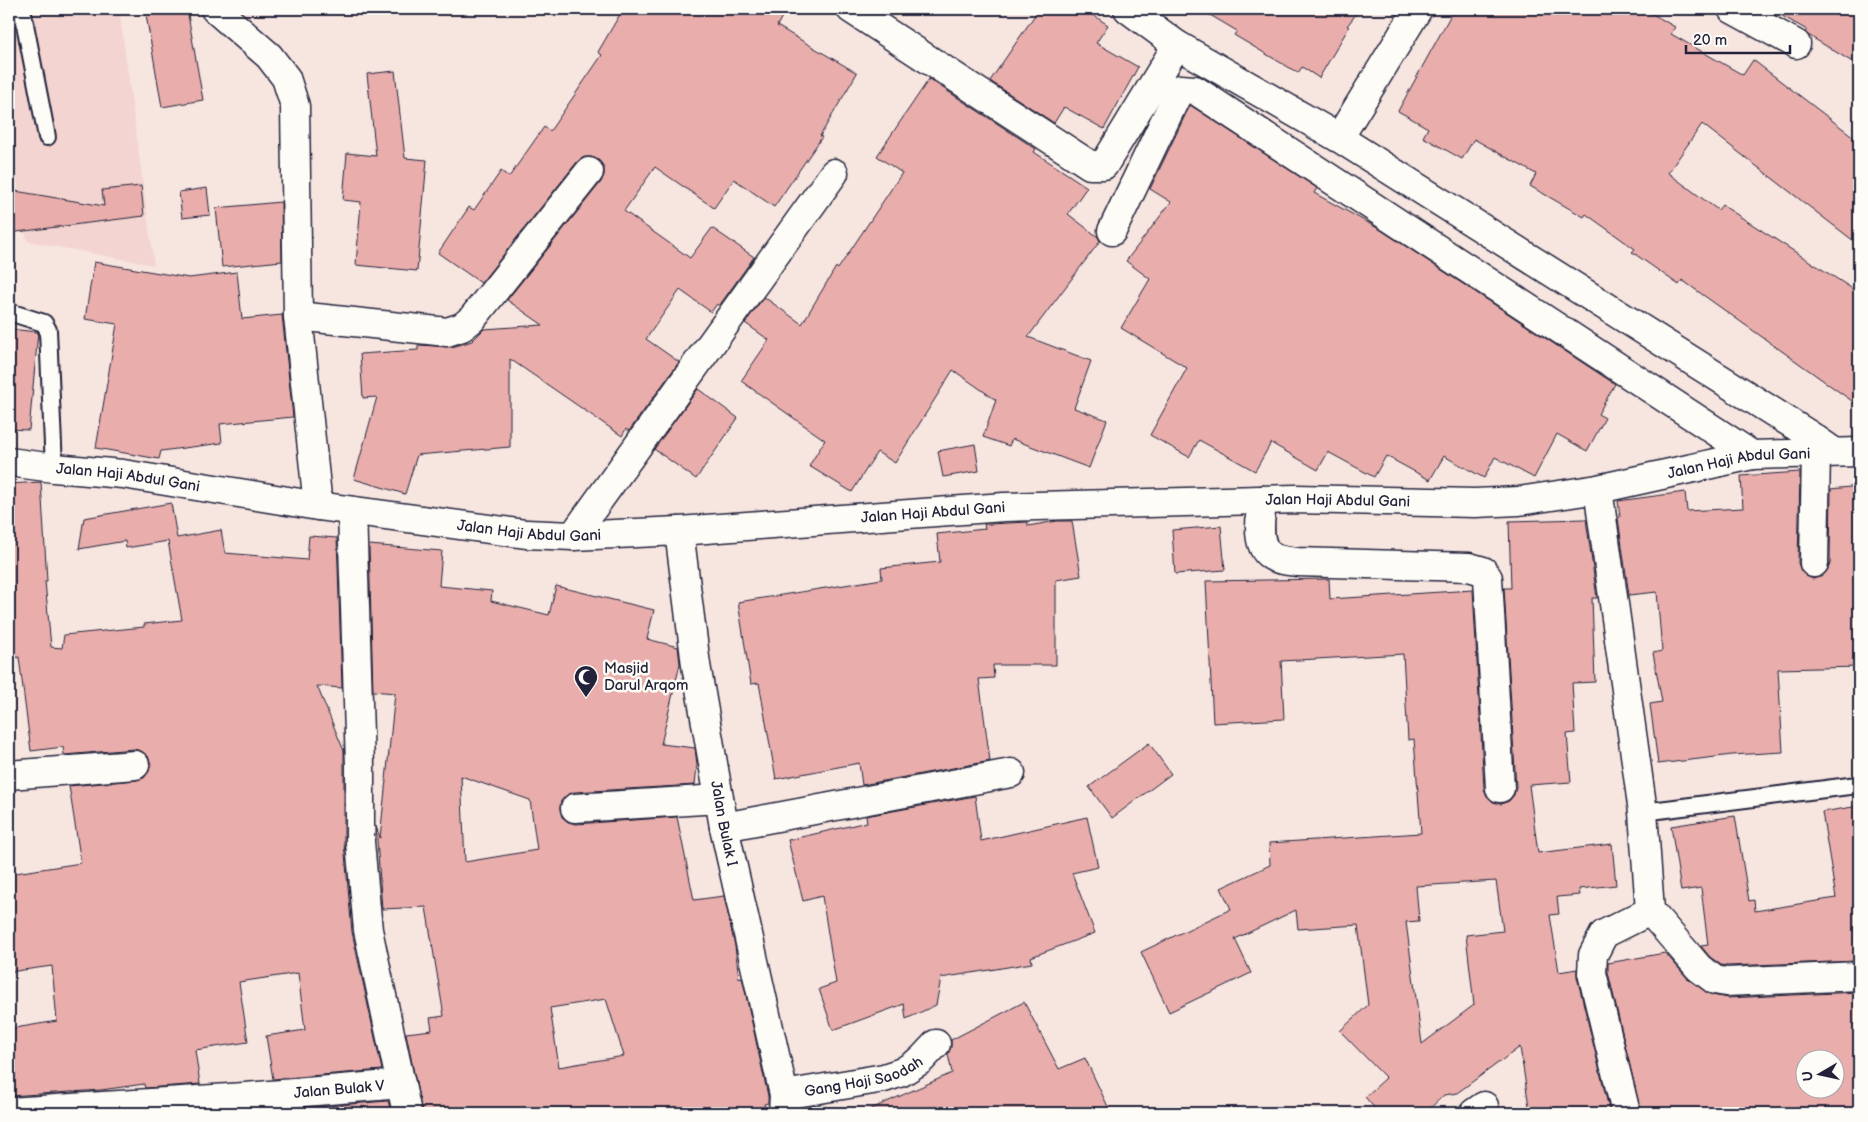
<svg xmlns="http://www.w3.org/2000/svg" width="1868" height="1122" font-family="'Balsamiq Sans',sans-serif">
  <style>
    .built { fill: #f3d4d0 }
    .building { fill: #e9aeac; stroke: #22223b; fill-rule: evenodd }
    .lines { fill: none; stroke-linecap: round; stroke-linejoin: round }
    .service-casing { stroke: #22223b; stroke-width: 20 }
    .minor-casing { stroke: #22223b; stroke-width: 31 }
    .tertiary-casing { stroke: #22223b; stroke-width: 31 }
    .service { stroke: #fdfcf7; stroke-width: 16 }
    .minor { stroke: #fdfcf7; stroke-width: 28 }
    .tertiary { stroke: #fdfcf7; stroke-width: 28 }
    .labels { text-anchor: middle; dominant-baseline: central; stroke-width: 5; stroke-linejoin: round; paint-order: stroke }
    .street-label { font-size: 15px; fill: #22223b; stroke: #fdfcf7 }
    .poi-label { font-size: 15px; fill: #22223b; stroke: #fdfcf7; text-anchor: start }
  </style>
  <rect width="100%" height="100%" fill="#f7e5e0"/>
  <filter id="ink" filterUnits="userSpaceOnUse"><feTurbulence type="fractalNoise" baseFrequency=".02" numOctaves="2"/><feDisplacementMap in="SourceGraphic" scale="10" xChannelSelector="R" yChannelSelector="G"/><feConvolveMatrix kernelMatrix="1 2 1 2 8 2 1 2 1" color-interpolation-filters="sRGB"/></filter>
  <g filter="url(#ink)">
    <polygon class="built" points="9,9 119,9 154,265 27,241 9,134"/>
    <g class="building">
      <polygon points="145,9 187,9 203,100 162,107"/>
      <polygon points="623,9 786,9 777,26 857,73 820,136 822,137 774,207 734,179 714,208 655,167 624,211 690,258 712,228 754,257 719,306 717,304 711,312 680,290 646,339 679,362 629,431 626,429 622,436 510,359 510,447 417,455 405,494 354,479 377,397 363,398 360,354 418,350 418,345 452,347 472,341 484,329 543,325 507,300 601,182 604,175 604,167 598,160 591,157 584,157 577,162 481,283 438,253 469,207 474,210 501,171 509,177 544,127 550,131 602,55 598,52"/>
      <polygon points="1039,9 1084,9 1108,25 1096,43 1138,67 1104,129 1064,107 1054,123 990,81"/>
      <polygon points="1200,9 1360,9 1347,26 1349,27 1319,78 1302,67 1298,73 1234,35 1237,31"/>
      <polygon points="1454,9 1644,9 1675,27 1671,34 1743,75 1753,60 1859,141 1859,245 1702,124 1668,173 1718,210 1722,205 1859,293 1859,406 1682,280 1679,285 1632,252 1635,249 1586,214 1584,217 1530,186 1536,174 1474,139 1462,159 1423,137 1428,128 1398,111"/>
      <polygon points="1770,9 1859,9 1859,66 1808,35 1805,32 1807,30"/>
      <polygon points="395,71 405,158 427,160 417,271 356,265 361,202 343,200 347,153 376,156 367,74"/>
      <polygon points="929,79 1036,149 1034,152 1087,187 1068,214 1098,237 1100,241 1028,337 1091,361 1074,408 1107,420 1089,468 1012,439 1009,446 983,437 996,400 953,370 895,463 877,452 852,492 809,466 825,440 741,381 769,340 745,323 764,297 802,324 836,267 838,269 902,173 877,156"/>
      <polygon points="1190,105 1317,188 1314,193 1381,230 1615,384 1598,414 1605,418 1587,451 1557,434 1534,478 1495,457 1484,478 1444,456 1430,480 1386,456 1374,477 1328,452 1318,470 1271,443 1255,471 1199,440 1189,457 1150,435 1187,368 1121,328 1150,279 1126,261 1171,202 1150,189"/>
      <polygon points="141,186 144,216 9,233 9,190 104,206 102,190"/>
      <polygon points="207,188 210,215 182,218 179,192"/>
      <polygon points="281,202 282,261 222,267 216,208"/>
      <polygon points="94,262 189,278 237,272 242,319 282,315 293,417 220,424 222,443 161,451 159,459 96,448 117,324 85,319"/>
      <polygon points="9,329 38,332 29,430 9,429"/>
      <polygon points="698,389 738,418 696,479 654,449"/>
      <polygon points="975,444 979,471 943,477 938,451"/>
      <polygon points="1800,472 1798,563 1801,571 1806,576 1813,579 1822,576 1827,571 1830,564 1831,489 1859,486 1859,667 1778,669 1783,752 1732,755 1658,764 1650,704 1662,702 1653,653 1662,651 1657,592 1629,595 1618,518 1620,517 1618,501 1685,492 1687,511 1743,508 1741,476"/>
      <polygon points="41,482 47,581 45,581 51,647 62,648 64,635 144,627 144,624 182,620 168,541 126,548 125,541 79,549 84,518 171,503 177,538 221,530 225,553 307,560 309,536 337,538 342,688 317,686 344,751 344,843 352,932 382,1070 273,1079 266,1036 305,1030 298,973 239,982 248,1042 195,1050 200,1084 145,1088 144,1084 101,1090 9,1096 9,1029 57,1021 52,966 9,972 9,874 81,863 69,786 137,780 144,778 149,771 151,764 148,756 141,751 134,749 64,755 63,747 31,751 19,657 9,658 9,484"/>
      <path d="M1586 519 1597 598H1592L1595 682 1572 683 1575 733 1567 734 1571 782 1529 785 1538 853 1612 844 1616 885 1579 889 1580 895 1557 897 1559 914 1550 915 1559 972 1577 969V977L1610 1113H1530L1520 1047 1457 1093 1444 1095 1425 1113H1379L1365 1097 1386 1078 1340 1031 1368 1005 1358 925 1298 929 1296 910 1235 939 1251 973 1169 1012 1141 952 1231 909 1221 888 1270 865 1269 843 1421 833 1414 739 1408 740 1403 654 1281 661 1284 719 1213 723 1206 581 1329 579 1330 599 1473 590 1484 789 1487 796 1493 802 1501 804 1509 801 1514 795 1516 787 1504 588H1511L1509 521ZM1496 881 1503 931 1466 935 1474 1005 1422 1044 1406 922 1419 921 1416 886Z"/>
      <polygon points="1057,521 1072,521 1081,576 1056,580 1056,665 993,665 994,678 979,679 990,761 862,785 859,763 776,779 759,683 751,684 738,602 882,579 881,568 940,562 937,534 985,529 984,524 990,524 1028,522 1028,526"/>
      <polygon points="1221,526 1225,570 1175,574 1172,530"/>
      <path d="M369 545 442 551 439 586 492 591 491 601 549 615 556 586 654 610 647 639 678 647 680 664 661 744 695 748 697 765 695 785 574 792 567 795 561 801 560 809 562 817 568 822 576 824 677 817 694 900 724 896 735 946 739 978 742 977 768 1096V1103L764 1104 767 1113H422L406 1033 432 1030 430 1018 444 1016 426 907 382 909 376 826 380 838 395 693 373 691ZM461 776 530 800 537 850 465 862ZM606 999 624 1056 559 1067 550 1008Z"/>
      <polygon points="1149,743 1171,774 1112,818 1089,787"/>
      <polygon points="975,796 981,841 1087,817 1098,867 1072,873 1095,933 1031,957 1032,963 941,978 936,1005 906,1019 904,1004 833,1030 819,989 836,983 822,896 803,901 788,840 867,822 866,816"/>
      <polygon points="1859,806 1859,961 1727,966 1721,965 1710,957 1701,946 1708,945 1701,888 1681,891 1671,826 1735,816 1749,901 1754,900 1755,911 1836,898 1822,812"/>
      <path d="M1665 953 1689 980 1712 995 1727 998 1859 992V1113H1641L1608 972V963ZM1806 1060H1836V1090H1806Z"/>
      <polygon points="1024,1002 1059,1069 1085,1058 1111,1113 862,1113 952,1073 948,1054 951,1047 951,1040"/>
      <polygon points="388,1101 391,1113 278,1113 278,1110"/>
    </g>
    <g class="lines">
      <g class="service-casing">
        <g id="service">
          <polyline points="22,9 47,137"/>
          <polyline points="9,312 44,323 48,330 54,468"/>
          <polyline points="1643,812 1857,785"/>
        </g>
      </g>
      <g class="minor-casing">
        <g id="minor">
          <polyline points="215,9 269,56 286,78 295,106 298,316 318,506"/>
          <polyline points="851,9 1090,165 1104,165 1177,45"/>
          <polyline points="1128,9 1177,45 1339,138 1808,434 1834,452"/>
          <polyline points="1732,9 1796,44"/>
          <polyline points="1339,138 1418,9"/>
          <polyline points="1112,231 1180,89 1195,90 1752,455"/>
          <polyline points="298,316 447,332 462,327 472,319 589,172"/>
          <polyline points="1598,489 1643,812 1650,911 1604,934 1593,955 1592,973 1626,1113"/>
          <path d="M1262 500C1261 517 1255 544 1270 555 1276 560 1289 561 1297 562L1469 567 1483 571 1488 578 1500 788"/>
          <polyline points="352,511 360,766 360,842 368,930 407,1113"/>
          <path id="s1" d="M679 531 696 665 724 827 784 1095 783 1113"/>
          <polyline points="573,536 834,173"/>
          <polyline points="1814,563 1816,452"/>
          <polyline points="9,775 135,765"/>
          <polyline points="575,808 719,799"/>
          <polyline points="724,827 1011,773"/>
          <polyline points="1650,911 1699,968 1715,980 1726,982 1859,976"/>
          <path id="s2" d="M784 1095 884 1078 902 1072 921 1060 936 1044"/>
          <path id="s3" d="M9 1112 245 1097 401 1084"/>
          <polyline points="1474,1113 1484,1106"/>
        </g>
      </g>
      <g class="tertiary-casing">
        <g id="tertiary">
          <path id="s4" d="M9 462 54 468 123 474 318 506 526 534 573 536 679 531 1004 507 1296 499 1475 503 1519 501 1598 489 1752 455 1859 452"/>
        </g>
      </g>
      <use href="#service" class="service"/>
      <use href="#minor" class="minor"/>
      <use href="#tertiary" class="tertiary"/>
    </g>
  </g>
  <defs>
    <g id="mosque-pin" transform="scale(1.25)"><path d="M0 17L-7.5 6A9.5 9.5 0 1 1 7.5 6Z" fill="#22223b" stroke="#fdfcf7"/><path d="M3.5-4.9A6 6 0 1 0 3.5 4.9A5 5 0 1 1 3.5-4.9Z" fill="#fff"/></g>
  </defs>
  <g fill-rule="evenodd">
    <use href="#mosque-pin" x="586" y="677"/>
  </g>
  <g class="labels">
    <g class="street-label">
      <text stroke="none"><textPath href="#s4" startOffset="1740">Jalan Haji Abdul Gani</textPath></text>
      <text stroke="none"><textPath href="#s4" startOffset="120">Jalan Haji Abdul Gani</textPath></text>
      <text stroke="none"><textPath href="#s4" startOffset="1335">Jalan Haji Abdul Gani</textPath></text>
      <text stroke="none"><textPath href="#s4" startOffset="930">Jalan Haji Abdul Gani</textPath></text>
      <text stroke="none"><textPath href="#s4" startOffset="525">Jalan Haji Abdul Gani</textPath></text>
      <text stroke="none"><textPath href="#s1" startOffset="296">Jalan Bulak I</textPath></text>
      <text stroke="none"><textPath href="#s2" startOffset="82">Gang Haji Saodah</textPath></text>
      <text stroke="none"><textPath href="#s3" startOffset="331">Jalan Bulak V</textPath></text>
    </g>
    <g class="poi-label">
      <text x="604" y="668">Masjid<tspan x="604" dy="17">Darul Arqom</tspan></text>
    </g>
  </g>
  <rect width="1868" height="1122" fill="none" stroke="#fdfcf7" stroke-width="30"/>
  <rect x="15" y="15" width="1838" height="1092" fill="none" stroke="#22223b" stroke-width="2" filter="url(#ink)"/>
  <g transform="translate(1820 1074) rotate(261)"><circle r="24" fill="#fdfcf7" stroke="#a5a5ac"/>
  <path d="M0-4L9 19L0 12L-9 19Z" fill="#22223b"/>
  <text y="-8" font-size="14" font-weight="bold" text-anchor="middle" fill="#22223b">U</text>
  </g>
  <path d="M1686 45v8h104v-8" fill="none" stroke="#22223b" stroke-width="2.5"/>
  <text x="1693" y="45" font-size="15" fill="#22223b" stroke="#fdfcf7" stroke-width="4" paint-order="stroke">20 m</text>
</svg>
